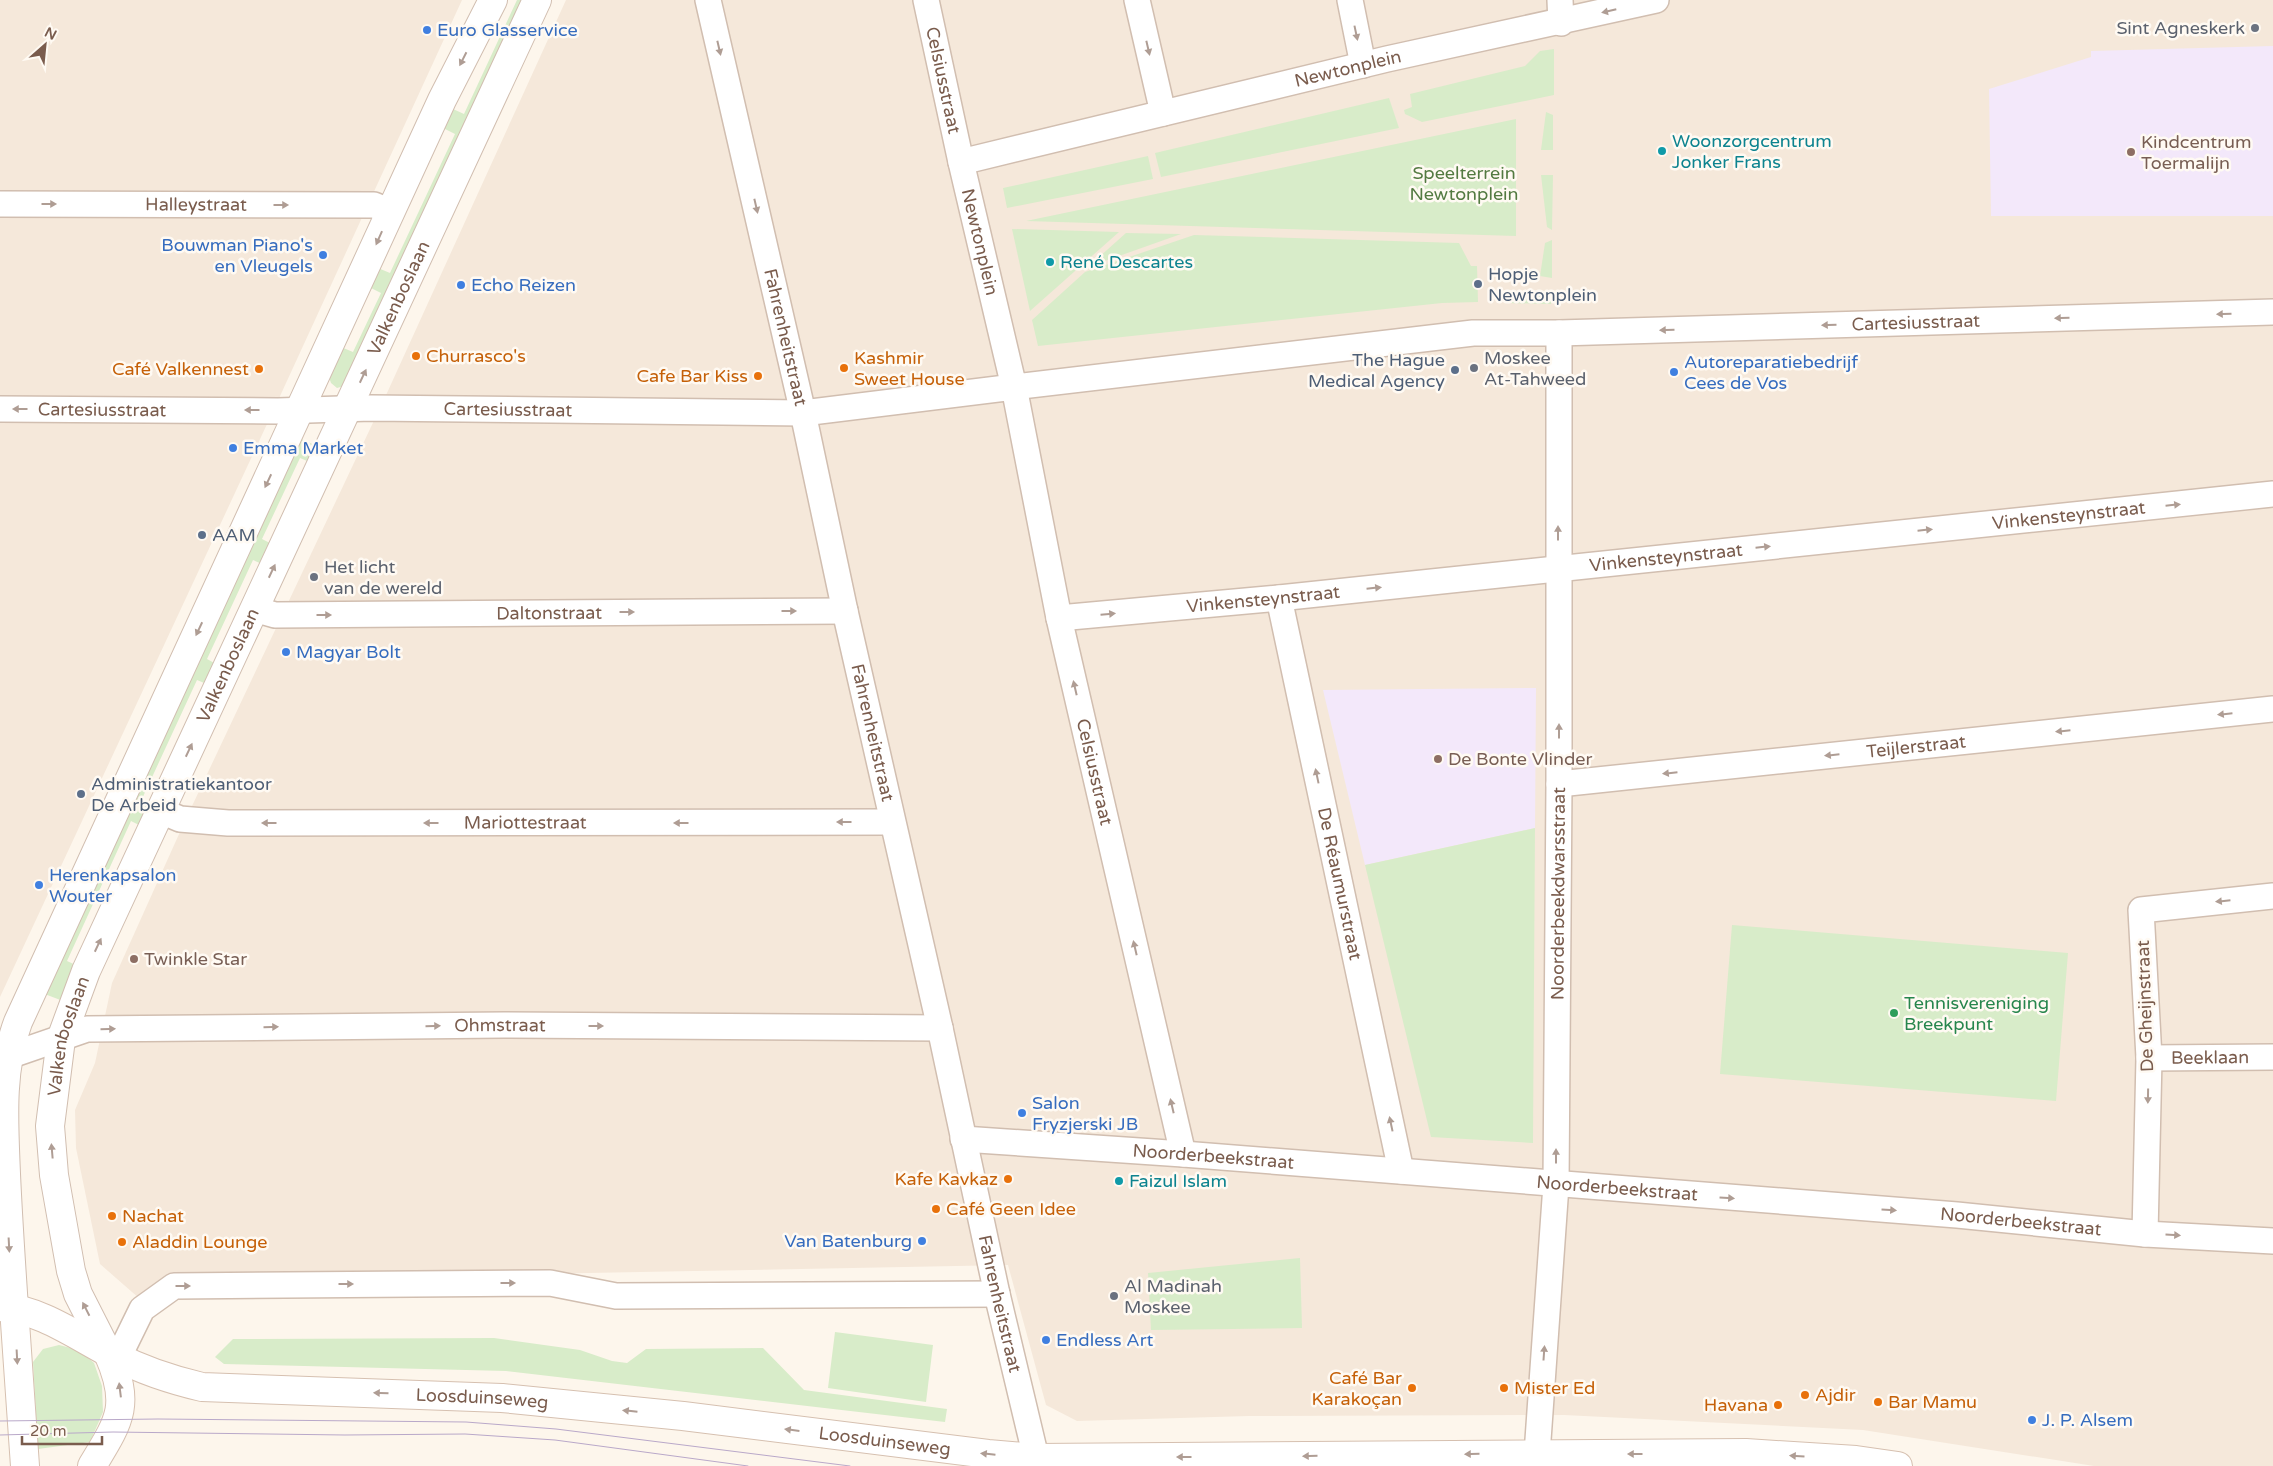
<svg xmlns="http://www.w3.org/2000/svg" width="2273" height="1466" font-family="'Varela Round',sans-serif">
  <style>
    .residential { fill: #f5e8da }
    .education { fill: #f3e8fa }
    .green { fill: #d8ecc9 }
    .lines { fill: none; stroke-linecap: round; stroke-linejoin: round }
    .minor-casing { stroke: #d1beb0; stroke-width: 28 }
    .tertiary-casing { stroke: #d1beb0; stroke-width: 30 }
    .secondary-casing { stroke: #d6c0b0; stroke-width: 30 }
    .minor { stroke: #fff; stroke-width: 25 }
    .tertiary { stroke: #fff; stroke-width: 28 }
    .secondary { stroke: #fff; stroke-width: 28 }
    .tram { stroke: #b9a8c9; stroke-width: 1 }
    .oneway { fill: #af9d94 }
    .worship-dot { fill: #6b7280; stroke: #fffaf3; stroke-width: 2 }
    .shop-dot { fill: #3f7fe0; stroke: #fffaf3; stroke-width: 2 }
    .culture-dot { fill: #0f9aa8; stroke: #fffaf3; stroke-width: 2 }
    .education-dot { fill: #8d6e63; stroke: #fffaf3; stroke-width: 2 }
    .service-dot { fill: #5c6f8a; stroke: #fffaf3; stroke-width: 2 }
    .food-dot { fill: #e8710a; stroke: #fffaf3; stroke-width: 2 }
    .leisure-dot { fill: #2e9e5b; stroke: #fffaf3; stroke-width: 2 }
    .labels { text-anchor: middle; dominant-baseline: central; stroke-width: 5; stroke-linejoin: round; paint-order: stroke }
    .worship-label { font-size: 18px; fill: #5b616d; stroke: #fffaf3; text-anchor: start }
    .shop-label { font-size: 18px; fill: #366cbe; stroke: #fffaf3; text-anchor: start }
    .street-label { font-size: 18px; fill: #7a5c4d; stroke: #fffaf3 }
    .culture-label { font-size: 18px; fill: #0d838f; stroke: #fffaf3; text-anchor: start }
    .education-label { font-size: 18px; fill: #785e54; stroke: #fffaf3; text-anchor: start }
    .park-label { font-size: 18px; fill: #537a41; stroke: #fffaf3 }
    .service-label { font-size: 18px; fill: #4e5e75; stroke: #fffaf3; text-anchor: start }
    .food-label { font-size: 18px; fill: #c56008; stroke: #fffaf3; text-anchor: start }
    .leisure-label { font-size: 18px; fill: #27864d; stroke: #fffaf3; text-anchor: start }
  </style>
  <rect width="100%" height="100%" fill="#fdf6ec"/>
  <g class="residential">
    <polygon points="0,0 462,0 275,407 0,997"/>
    <polygon points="566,0 2273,0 2273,1466 2094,1466 1863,1430 1564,1415 1249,1416 1077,1421 1046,1405 1008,1265 172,1281 140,1299 100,1264 76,1148 75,1110 95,1063 112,983 184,823 387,393"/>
  </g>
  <g class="education">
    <polygon points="2273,46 2273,216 1991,216 1989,89 2091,57 2091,51"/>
    <polygon points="1536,688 1535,828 1365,865 1323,690"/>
  </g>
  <g class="green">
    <polygon points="517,0 527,0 347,385 337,388 331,383 329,377 341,347 353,352 381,293 369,287 378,268 390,273 455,134 443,128 453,109 464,114"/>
    <polygon points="1554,49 1554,95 1422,122 1405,114 1404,110 1412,107 1410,94 1525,66 1540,51"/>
    <polygon points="1389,98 1399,128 1161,177 1155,153"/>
    <polygon points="1546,112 1553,115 1553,150 1541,150"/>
    <polygon points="1516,119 1516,236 1026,221"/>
    <polygon points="1148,156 1153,179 1007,208 1003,188"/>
    <polygon points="1541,175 1553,175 1552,230 1547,227"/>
    <polygon points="1012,229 1119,232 1030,311"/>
    <polygon points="1126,233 1181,234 1088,267"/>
    <polygon points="1194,235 1459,243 1471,266 1477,266 1478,302 1442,303 1038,346 1032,320 1085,272"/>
    <polygon points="1552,240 1552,278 1540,276 1545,243"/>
    <polygon points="1551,290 1551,304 1508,303 1506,296"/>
    <polygon points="299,438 319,447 312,463 300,458 262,539 274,545 264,565 253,560 207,659 218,665 209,685 197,680 141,801 152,807 143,827 131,821 67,961 78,966 63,1001 42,993"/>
    <polygon points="1535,828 1533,1143 1431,1137 1365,865"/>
    <polygon points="1732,925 2068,953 2056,1101 1720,1074"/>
    <polygon points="1300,1258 1302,1328 1151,1330 1148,1273"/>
    <polygon points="835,1332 933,1345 926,1402 828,1388"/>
    <polygon points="494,1338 580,1350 612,1361 627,1363 646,1349 763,1348 804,1390 947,1409 945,1422 506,1371 224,1364 215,1357 233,1339"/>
    <polygon points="59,1345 79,1350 94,1363 102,1386 103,1412 90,1442 38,1449 33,1362 43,1349"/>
  </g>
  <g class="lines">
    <g class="minor-casing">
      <g id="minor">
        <path id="s1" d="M708 0 803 413 845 611 940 1028 997 1294 1038 1466"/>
        <path id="s2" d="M926 0 961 162 1014 387 1473 333H1559L2273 312"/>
        <polyline points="1137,0 1163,113"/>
        <polyline points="1350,0 1363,65"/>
        <polyline points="1560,0 1561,23"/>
        <path id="s3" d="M961 162 1387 59 1656 0"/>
        <path id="s4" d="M0 204 374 205 391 212"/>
        <path id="s5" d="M0 409 278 411 371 408 803 413 1014 387 1059 618 1183 1154"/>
        <path id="s6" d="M1279 598 1401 1171"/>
        <path id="s7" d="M254 609 275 615 845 611"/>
        <path id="s8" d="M1059 618 1279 598 2273 494"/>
        <path id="s9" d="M1559 784 2273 709"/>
        <path id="s10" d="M161 811 180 819 228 823 892 822"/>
        <path id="s11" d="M2149 1058 2273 1057"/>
        <path id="s12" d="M0 1059 87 1029 504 1025 940 1028"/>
        <path id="s13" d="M963 1139 1183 1154 1957 1215 2145 1234 2273 1241"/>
        <polyline points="2145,1234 2149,1058 2141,910 2273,896"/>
        <polyline points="118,1358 142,1309 174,1286 550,1283 616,1296 997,1294"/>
        <path id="s14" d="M1537 1454 1556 1185 1559 784V333"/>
      </g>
    </g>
    <g class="tertiary-casing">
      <g id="tertiary">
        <path d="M14 1308C11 1263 8 1219 6 1174 4 1123 0 1070 18 1022L442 100 493 0"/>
        <path id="s15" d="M108 1353 78 1294 71 1271 54 1175 50 1126 61 1039 86 971 537 0"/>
      </g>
    </g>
    <g class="secondary-casing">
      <g id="secondary">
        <path id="s16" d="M0 1307C41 1309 79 1338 115 1356 142 1370 172 1380 202 1387L502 1398 683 1416 988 1454 1036 1458 1746 1453 1856 1460 1898 1466"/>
        <polyline points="14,1308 25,1466"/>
        <path d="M92 1466C120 1420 131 1405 108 1353"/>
      </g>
    </g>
    <use href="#minor" class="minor"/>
    <use href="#tertiary" class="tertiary"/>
    <use href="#secondary" class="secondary"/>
    <g class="tram">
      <polyline points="0,1421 158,1419 466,1422 556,1429 850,1466"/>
      <polyline points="0,1435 113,1432 345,1435 465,1434 555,1440 748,1466"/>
    </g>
  </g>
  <defs><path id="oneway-solid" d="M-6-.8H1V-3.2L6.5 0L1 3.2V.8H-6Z" transform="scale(1.25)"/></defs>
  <g class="oneway">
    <use href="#oneway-solid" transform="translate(1609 11) rotate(167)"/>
    <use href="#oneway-solid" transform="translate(1356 33) rotate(78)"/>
    <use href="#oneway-solid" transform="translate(719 48) rotate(77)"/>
    <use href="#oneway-solid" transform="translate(1148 48) rotate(77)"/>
    <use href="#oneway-solid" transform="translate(463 59) rotate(117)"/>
    <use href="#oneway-solid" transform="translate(49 204)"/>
    <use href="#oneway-solid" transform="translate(281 205)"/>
    <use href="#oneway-solid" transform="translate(756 206) rotate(77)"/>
    <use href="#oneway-solid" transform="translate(379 238) rotate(114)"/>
    <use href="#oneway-solid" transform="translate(2224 314) rotate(178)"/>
    <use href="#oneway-solid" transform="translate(2062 318) rotate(178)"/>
    <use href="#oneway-solid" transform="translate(1829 325) rotate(178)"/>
    <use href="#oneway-solid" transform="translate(1667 330) rotate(178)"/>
    <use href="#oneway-solid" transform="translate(363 376) rotate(-65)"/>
    <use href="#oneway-solid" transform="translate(20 409) rotate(-180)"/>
    <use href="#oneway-solid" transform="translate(252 410) rotate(-180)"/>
    <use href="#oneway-solid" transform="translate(268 481) rotate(115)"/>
    <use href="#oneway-solid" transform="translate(2173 505) rotate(-6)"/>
    <use href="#oneway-solid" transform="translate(1925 530) rotate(-6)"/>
    <use href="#oneway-solid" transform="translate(1558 533) rotate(-90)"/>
    <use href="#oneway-solid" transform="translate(1763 547) rotate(-6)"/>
    <use href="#oneway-solid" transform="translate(272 571) rotate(-65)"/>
    <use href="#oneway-solid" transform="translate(1374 588) rotate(-6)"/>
    <use href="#oneway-solid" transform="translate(789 611)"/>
    <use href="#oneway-solid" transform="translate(627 612)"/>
    <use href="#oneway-solid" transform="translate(1108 614) rotate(-5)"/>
    <use href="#oneway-solid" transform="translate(324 615)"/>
    <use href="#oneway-solid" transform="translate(199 629) rotate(115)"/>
    <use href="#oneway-solid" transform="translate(1075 688) rotate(-103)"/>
    <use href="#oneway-solid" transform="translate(2225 714) rotate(174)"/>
    <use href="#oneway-solid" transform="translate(1559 731) rotate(-90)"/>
    <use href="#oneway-solid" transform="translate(2063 731) rotate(174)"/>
    <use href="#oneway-solid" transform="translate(189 750) rotate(-65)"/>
    <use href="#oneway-solid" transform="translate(1832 755) rotate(174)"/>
    <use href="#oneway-solid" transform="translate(1670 773) rotate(174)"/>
    <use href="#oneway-solid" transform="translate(1317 776) rotate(-102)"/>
    <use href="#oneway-solid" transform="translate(844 822) rotate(180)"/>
    <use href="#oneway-solid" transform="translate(269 823) rotate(-180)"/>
    <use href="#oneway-solid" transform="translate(431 823) rotate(-180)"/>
    <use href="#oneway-solid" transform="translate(681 823) rotate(180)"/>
    <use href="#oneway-solid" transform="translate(2223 901) rotate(174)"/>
    <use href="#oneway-solid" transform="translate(98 945) rotate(-65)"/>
    <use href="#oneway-solid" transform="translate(1135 948) rotate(-103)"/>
    <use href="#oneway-solid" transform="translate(433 1026) rotate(-1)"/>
    <use href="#oneway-solid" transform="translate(596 1026)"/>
    <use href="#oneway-solid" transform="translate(271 1027) rotate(-1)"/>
    <use href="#oneway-solid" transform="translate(108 1029) rotate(-1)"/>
    <use href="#oneway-solid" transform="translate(2148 1096) rotate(91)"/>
    <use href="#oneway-solid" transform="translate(1172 1106) rotate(-103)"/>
    <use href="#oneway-solid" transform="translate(1391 1124) rotate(-102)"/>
    <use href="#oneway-solid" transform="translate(52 1151) rotate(-95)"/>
    <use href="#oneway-solid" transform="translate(1556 1156) rotate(-90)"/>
    <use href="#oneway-solid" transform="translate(1727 1198) rotate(4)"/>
    <use href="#oneway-solid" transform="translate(1889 1210) rotate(4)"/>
    <use href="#oneway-solid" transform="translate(2173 1235) rotate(3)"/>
    <use href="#oneway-solid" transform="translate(9 1245) rotate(87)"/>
    <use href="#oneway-solid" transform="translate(508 1283)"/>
    <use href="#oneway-solid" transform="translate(346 1284)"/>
    <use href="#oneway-solid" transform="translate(183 1286)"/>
    <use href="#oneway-solid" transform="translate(86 1309) rotate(-117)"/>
    <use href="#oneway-solid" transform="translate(1544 1353) rotate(-86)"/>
    <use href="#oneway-solid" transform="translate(17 1357) rotate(87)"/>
    <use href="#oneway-solid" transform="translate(120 1390) rotate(-97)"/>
    <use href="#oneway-solid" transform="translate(381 1393) rotate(-178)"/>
    <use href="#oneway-solid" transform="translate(630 1411) rotate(-174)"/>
    <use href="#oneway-solid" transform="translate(792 1430) rotate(-173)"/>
    <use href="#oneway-solid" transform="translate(988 1454) rotate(-174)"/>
    <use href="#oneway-solid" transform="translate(1472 1454) rotate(179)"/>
    <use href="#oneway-solid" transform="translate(1635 1454) rotate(180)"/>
    <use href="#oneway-solid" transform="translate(1310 1456) rotate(179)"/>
    <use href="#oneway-solid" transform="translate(1797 1456) rotate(-177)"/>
    <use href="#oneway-solid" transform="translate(1184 1457) rotate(180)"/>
  </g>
  <g class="worship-dot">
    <circle cx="2255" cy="28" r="5"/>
    <circle cx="1474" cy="368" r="5"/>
    <circle cx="314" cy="577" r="5"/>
    <circle cx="1114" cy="1296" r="5"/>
  </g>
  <g class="shop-dot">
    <circle cx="427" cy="30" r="5"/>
    <circle cx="323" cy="255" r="5"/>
    <circle cx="461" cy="285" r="5"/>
    <circle cx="1674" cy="372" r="5"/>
    <circle cx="233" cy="448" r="5"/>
    <circle cx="286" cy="652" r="5"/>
    <circle cx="39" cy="885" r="5"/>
    <circle cx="1022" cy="1113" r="5"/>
    <circle cx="922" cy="1241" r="5"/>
    <circle cx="1046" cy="1340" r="5"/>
    <circle cx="2032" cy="1420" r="5"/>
  </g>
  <g class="culture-dot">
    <circle cx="1662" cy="151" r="5"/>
    <circle cx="1050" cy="262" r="5"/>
    <circle cx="1119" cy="1181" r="5"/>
  </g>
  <g class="education-dot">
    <circle cx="2131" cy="152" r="5"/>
    <circle cx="1438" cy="759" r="5"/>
    <circle cx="134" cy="959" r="5"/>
  </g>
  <g class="service-dot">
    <circle cx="1478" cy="284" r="5"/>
    <circle cx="1455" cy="370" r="5"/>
    <circle cx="202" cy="535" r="5"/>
    <circle cx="81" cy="794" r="5"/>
  </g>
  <g class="food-dot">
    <circle cx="416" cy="356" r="5"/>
    <circle cx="844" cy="368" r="5"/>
    <circle cx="259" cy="369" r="5"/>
    <circle cx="758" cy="376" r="5"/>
    <circle cx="1008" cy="1179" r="5"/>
    <circle cx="936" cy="1209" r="5"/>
    <circle cx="112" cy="1216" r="5"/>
    <circle cx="122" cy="1242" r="5"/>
    <circle cx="1412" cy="1388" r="5"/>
    <circle cx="1504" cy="1388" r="5"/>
    <circle cx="1805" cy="1395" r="5"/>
    <circle cx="1878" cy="1402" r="5"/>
    <circle cx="1778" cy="1405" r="5"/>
  </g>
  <circle class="leisure-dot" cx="1894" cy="1013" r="5"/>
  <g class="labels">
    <g class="worship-label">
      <text x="2245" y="28" text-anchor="end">Sint Agneskerk</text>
      <text x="1484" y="358">Moskee<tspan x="1484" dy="21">At-Tahweed</tspan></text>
      <text x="324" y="567">Het licht<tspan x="324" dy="21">van de wereld</tspan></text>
      <text x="1124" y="1286">Al Madinah<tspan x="1124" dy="21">Moskee</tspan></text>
    </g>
    <g class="shop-label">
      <text x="437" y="30">Euro Glasservice</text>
      <text x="313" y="245" text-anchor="end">Bouwman Piano's<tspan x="313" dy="21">en Vleugels</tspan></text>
      <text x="471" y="285">Echo Reizen</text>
      <text x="1684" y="362">Autoreparatiebedrijf<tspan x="1684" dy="21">Cees de Vos</tspan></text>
      <text x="243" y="448">Emma Market</text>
      <text x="296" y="652">Magyar Bolt</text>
      <text x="49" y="875">Herenkapsalon<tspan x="49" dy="21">Wouter</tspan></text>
      <text x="1032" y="1103">Salon<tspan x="1032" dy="21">Fryzjerski JB</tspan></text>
      <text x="912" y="1241" text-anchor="end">Van Batenburg</text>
      <text x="1056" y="1340">Endless Art</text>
      <text x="2042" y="1420">J. P. Alsem</text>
    </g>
    <g class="street-label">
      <text stroke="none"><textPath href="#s3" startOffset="398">Newtonplein</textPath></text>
      <text stroke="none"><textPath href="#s2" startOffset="82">Celsiusstraat</textPath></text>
      <text stroke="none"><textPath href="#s4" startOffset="196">Halleystraat</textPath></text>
      <text stroke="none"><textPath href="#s2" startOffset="248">Newtonplein</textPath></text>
      <text stroke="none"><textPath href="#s15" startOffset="1139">Valkenboslaan</textPath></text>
      <text stroke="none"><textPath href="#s2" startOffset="1302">Cartesiusstraat</textPath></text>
      <text stroke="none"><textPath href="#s1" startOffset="346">Fahrenheitstraat</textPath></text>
      <text stroke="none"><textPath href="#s5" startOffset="508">Cartesiusstraat</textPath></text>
      <text stroke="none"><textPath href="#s5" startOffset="102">Cartesiusstraat</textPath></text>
      <text stroke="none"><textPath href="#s8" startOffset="1015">Vinkensteynstraat</textPath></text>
      <text stroke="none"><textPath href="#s8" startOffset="610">Vinkensteynstraat</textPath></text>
      <text stroke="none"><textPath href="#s8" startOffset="205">Vinkensteynstraat</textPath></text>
      <text stroke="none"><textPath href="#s7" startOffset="296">Daltonstraat</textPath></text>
      <text stroke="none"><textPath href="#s15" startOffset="734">Valkenboslaan</textPath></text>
      <text stroke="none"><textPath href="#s1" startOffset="751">Fahrenheitstraat</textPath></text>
      <text stroke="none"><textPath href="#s9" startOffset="359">Teijlerstraat</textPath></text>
      <text stroke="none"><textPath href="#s5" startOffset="1409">Celsiusstraat</textPath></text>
      <text stroke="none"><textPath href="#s10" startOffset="366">Mariottestraat</textPath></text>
      <text stroke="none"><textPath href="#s6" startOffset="292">De Réaumurstraat</textPath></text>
      <text stroke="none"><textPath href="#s14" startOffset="561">Noorderbeekdwarsstraat</textPath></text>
      <text transform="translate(2145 1006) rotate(-92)">De Gheijnstraat</text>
      <text stroke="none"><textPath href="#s12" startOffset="505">Ohmstraat</textPath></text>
      <text stroke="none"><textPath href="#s15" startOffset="329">Valkenboslaan</textPath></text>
      <text stroke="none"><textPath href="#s11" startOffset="61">Beeklaan</textPath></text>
      <text stroke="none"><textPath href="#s13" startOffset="251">Noorderbeekstraat</textPath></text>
      <text stroke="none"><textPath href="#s13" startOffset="656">Noorderbeekstraat</textPath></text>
      <text stroke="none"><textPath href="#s13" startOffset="1061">Noorderbeekstraat</textPath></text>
      <text stroke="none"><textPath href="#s1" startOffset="1336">Fahrenheitstraat</textPath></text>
      <text stroke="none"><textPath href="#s16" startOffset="499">Loosduinseweg</textPath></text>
      <text stroke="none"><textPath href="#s16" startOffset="904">Loosduinseweg</textPath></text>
    </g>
    <g class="culture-label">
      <text x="1672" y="141">Woonzorgcentrum<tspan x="1672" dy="21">Jonker Frans</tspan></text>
      <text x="1060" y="262">René Descartes</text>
      <text x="1129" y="1181">Faizul Islam</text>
    </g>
    <g class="education-label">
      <text x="2141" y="142">Kindcentrum<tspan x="2141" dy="21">Toermalijn</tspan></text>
      <text x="1448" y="759">De Bonte Vlinder</text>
      <text x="144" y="959">Twinkle Star</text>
    </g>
    <g class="park-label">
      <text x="1464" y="173">Speelterrein<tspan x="1464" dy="21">Newtonplein</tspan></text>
    </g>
    <g class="service-label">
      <text x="1488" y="274">Hopje<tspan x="1488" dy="21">Newtonplein</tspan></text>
      <text x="1445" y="360" text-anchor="end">The Hague<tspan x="1445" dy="21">Medical Agency</tspan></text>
      <text x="212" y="535">AAM</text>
      <text x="91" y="784">Administratiekantoor<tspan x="91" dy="21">De Arbeid</tspan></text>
    </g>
    <g class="food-label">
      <text x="426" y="356">Churrasco's</text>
      <text x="854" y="358">Kashmir<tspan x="854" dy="21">Sweet House</tspan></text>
      <text x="249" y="369" text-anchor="end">Café Valkennest</text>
      <text x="748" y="376" text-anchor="end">Cafe Bar Kiss</text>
      <text x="998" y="1179" text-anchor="end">Kafe Kavkaz</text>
      <text x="946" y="1209">Café Geen Idee</text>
      <text x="122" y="1216">Nachat</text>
      <text x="132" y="1242">Aladdin Lounge</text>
      <text x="1402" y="1378" text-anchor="end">Café Bar<tspan x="1402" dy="21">Karakoçan</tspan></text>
      <text x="1514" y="1388">Mister Ed</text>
      <text x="1815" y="1395">Ajdir</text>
      <text x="1888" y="1402">Bar Mamu</text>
      <text x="1768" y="1405" text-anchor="end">Havana</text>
    </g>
    <g class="leisure-label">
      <text x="1904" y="1003">Tennisvereniging<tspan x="1904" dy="21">Breekpunt</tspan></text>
    </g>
  </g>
  <g transform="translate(45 45) rotate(27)" stroke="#fffaf3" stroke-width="4" paint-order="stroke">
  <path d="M0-4L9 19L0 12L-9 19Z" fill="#7a5c4d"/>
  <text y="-8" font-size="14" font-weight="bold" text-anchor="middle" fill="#7a5c4d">N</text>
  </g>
  <path d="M22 1436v8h80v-8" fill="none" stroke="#7a5c4d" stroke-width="2.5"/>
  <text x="30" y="1436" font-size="15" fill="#7a5c4d" stroke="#fffaf3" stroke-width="4" paint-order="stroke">20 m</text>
</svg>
